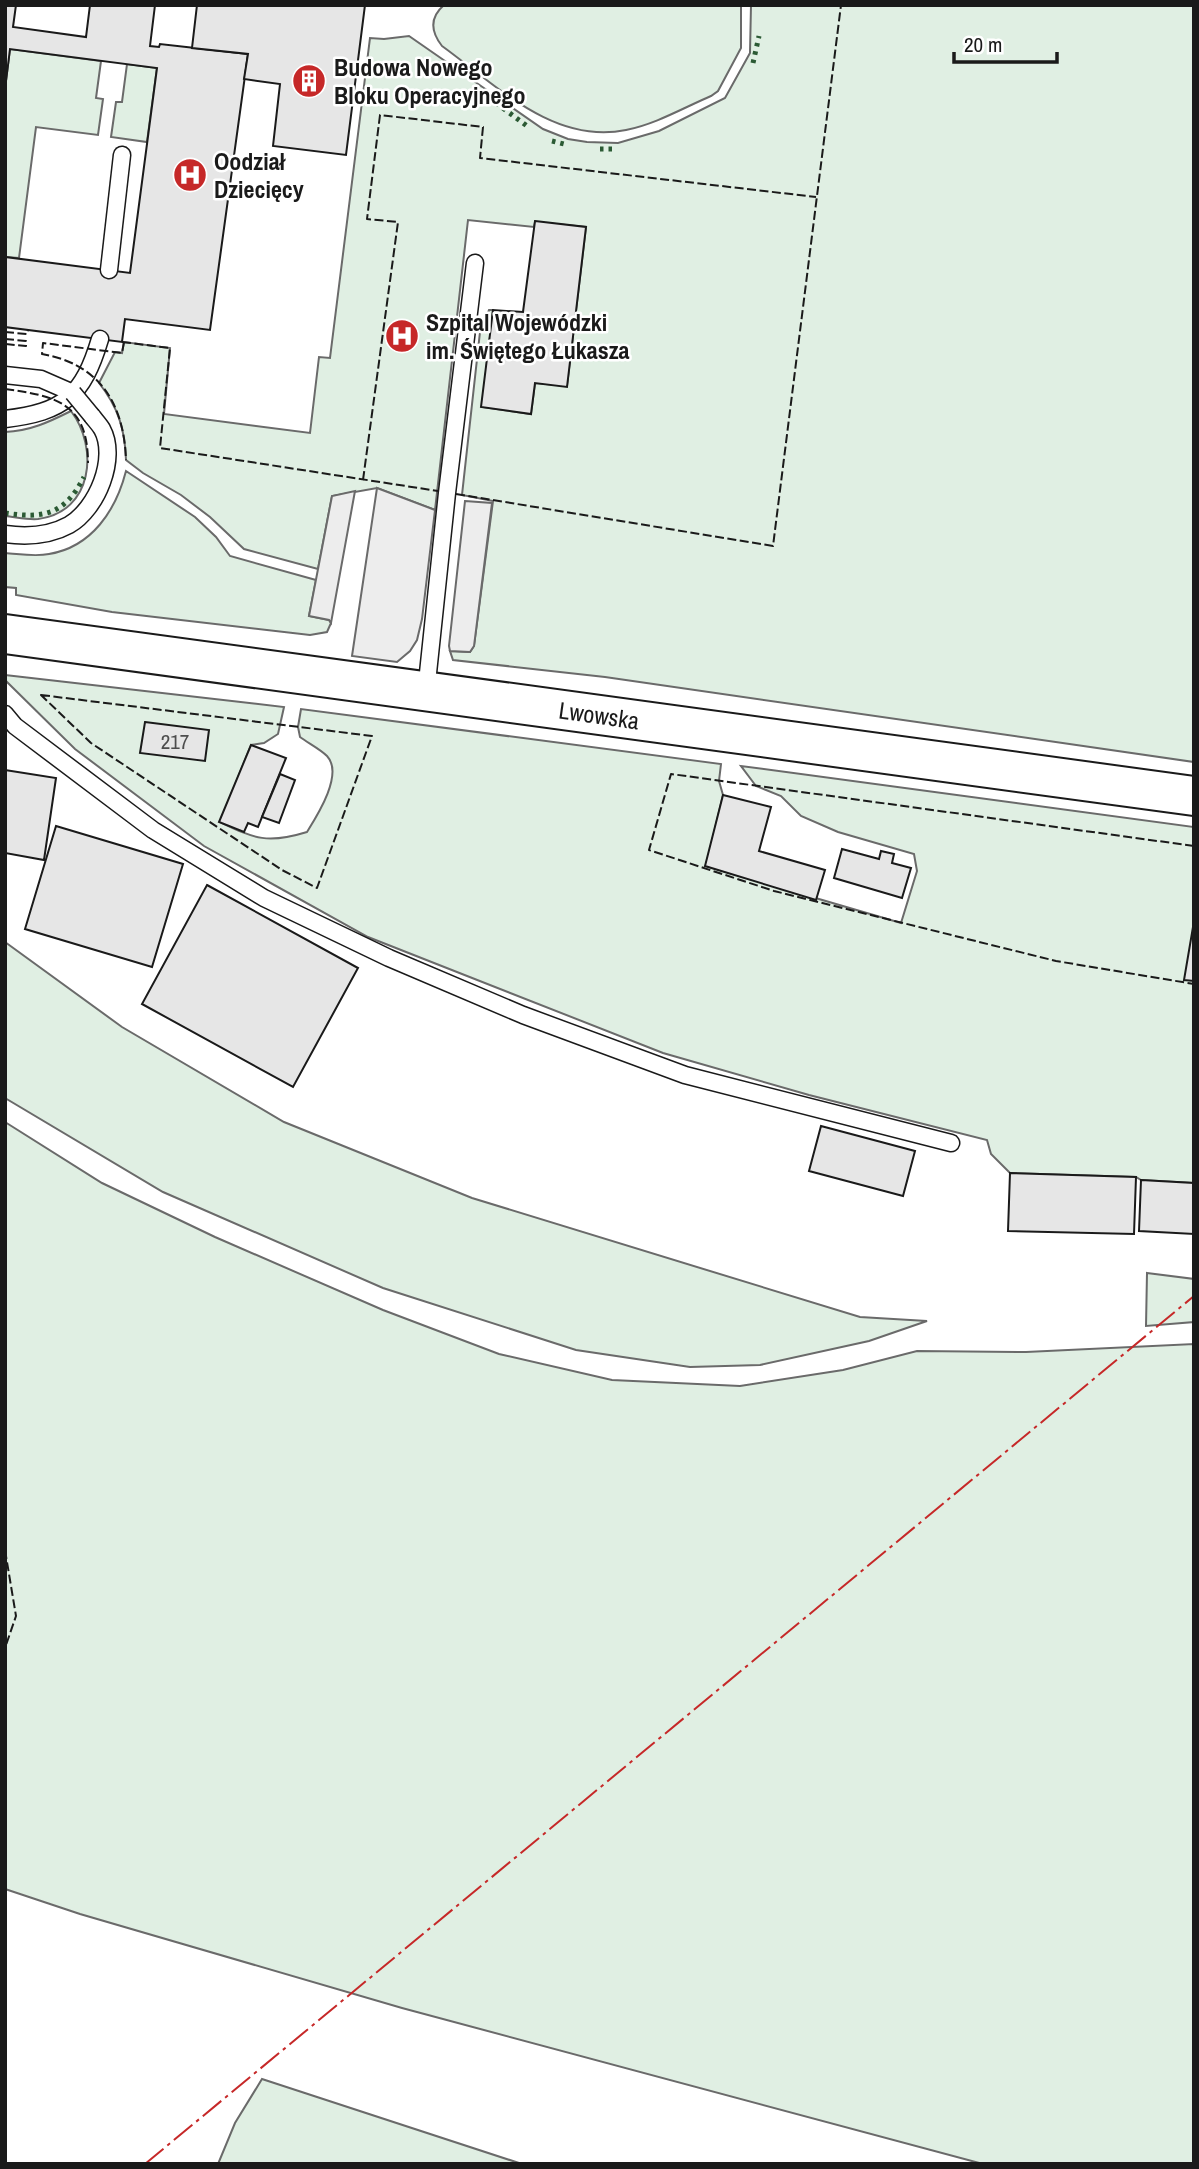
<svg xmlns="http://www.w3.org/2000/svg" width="1199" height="2169" font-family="'Archivo Narrow',sans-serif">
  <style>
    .green { fill: #e0efe3; stroke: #6a6a6a; stroke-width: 2 }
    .parking { fill: #ededed; stroke: #6a6a6a; stroke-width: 2 }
    .building { fill: #e6e6e6; stroke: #1a1a1a; stroke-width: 2 }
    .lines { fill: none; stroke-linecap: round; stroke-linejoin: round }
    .service-casing { stroke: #1a1a1a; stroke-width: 19 }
    .primary-casing { stroke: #1a1a1a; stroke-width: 42 }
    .service { stroke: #fff; stroke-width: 16 }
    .primary { stroke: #fff; stroke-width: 38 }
    .service-bridge-casing { stroke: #1a1a1a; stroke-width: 19; stroke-linecap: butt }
    .service-bridge { stroke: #fff; stroke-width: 16 }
    .hedge { stroke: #2b5a34; stroke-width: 5; stroke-dasharray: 3.5 5; stroke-linecap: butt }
    .fence { stroke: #1a1a1a; stroke-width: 2; stroke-dasharray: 9 3.5; stroke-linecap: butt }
    .power { stroke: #c62828; stroke-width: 2; stroke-dasharray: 24 5 3.5 5; stroke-linecap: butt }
    .labels { text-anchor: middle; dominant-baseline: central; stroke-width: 5; stroke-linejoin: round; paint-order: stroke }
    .number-label { font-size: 21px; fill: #4d4d4d }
    .poi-label { font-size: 24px; font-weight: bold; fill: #1a1a1a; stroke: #fff; text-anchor: start }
    .street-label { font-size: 24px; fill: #1a1a1a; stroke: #fff }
  </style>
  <rect width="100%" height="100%" fill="#fff"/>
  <g class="green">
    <path d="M444 5H741V48L718 91 711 96C683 108 656 124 626 130 554 145 496 85 442 46 431 32 429 18 444 5Z"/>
    <path d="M751 5H1194V762L605 677 453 660 450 651 470 652 474 646 493 501 462 495 480 332 489 310H493L482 407 531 414 535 383 567 386 586 227 535 222 534 227 468 220 435 510 377 488 332 496 318 569 244 549 210 517 181 495 143 473 126 460C125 429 118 407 99 383L115 352 122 353 124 342 170 348 164 414 310 433 319 357 330 358 370 38 384 39 409 36 543 129 568 139 587 142 618 143 659 131 725 98 750 53Z"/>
    <polygon points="10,49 101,61 96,98 103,99 98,135 36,127 19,258 5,257 5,89"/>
    <polygon points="127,64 157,68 147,142 111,137 116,102 122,102"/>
    <path d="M71 411C99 448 93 512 38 519 27 520 16 517 5 516V432C30 431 49 422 71 411Z"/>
    <path d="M126 471 195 517 216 537 230 556 316 580 309 616 329 620 331 623 327 632 310 635 112 612 16 595V588L5 587V553C20 554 35 557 49 554 92 547 116 510 126 471Z"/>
    <path d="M5 675 284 707 278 734 264 743 251 745 220 822C255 839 268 844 307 832 317 816 344 774 327 756 320 749 308 743 300 737L298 727 301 709 721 764 719 781 723 795 706 866 901 923 917 871 914 854 838 832 801 816 781 796 756 786 741 766 1194 827V1183L1141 1180 1136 1177 1010 1173 991 1154 987 1140 809 1095 663 1053 368 937 204 846 75 749 5 680Z"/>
    <polygon points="5,942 122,1027 284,1122 472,1198 860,1317 927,1321 869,1341 760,1365 690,1367 576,1350 383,1288 163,1192 5,1098"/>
    <polygon points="5,1122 102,1183 215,1237 383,1310 499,1354 612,1380 740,1386 843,1370 917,1351 1026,1352 1194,1344 1194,2164 983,2164 402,2008 80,1914 5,1889"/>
    <polygon points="1147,1273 1194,1279 1194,1322 1146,1326"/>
    <polygon points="262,2079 522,2164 218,2164 235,2123"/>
  </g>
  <g class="parking">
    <polygon points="377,488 435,510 422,619 417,640 410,651 397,662 352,656"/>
    <polygon points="355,491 331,623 329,620 309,616 332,496"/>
    <polygon points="465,501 492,503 474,646 470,652 450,651 449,646"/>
  </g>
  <g class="building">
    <polygon points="5,5 16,5 13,27 86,37 90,5 155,5 150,46 159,47 160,44 248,54 210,330 125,319 122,342 5,327 5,257 130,273 157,68 10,49 5,89"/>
    <polygon points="197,5 365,5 346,155 273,146 280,84 244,79 248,54 192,48"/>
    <polygon points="535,221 586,227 567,387 535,383 531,414 481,407 493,310 523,312"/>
    <polygon points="145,722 209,730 205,761 140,753"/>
    <polygon points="251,745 286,758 258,827 248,823 244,832 219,822"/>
    <polygon points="5,770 56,778 44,860 5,853"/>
    <polygon points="280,774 295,780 279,823 262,817"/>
    <polygon points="723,795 771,807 759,851 825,870 816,900 705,866"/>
    <polygon points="56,826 183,864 152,967 25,929"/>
    <polygon points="842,849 879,859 881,851 894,854 892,863 911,868 902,898 834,878"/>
    <polygon points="207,885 358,968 293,1087 142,1004"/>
    <polygon points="1193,927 1194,927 1194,981 1184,980"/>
    <polygon points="821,1126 915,1151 903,1196 809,1171"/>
    <polygon points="1010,1173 1136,1177 1134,1234 1008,1231"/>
    <polygon points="1141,1180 1194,1183 1194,1234 1139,1231"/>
  </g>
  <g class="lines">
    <g class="service-casing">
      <g id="service">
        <polyline points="109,270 122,155"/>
        <polyline points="5,375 41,379 73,393"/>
        <path d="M5 419C64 412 83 396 100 339"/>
        <path d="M5 534C27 537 49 536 69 525 97 509 118 458 102 429 99 424 95 420 92 416"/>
        <polyline points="426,692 447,493 475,263"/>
        <polyline points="5,714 15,726 153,830 264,898 389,958 523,1015 685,1075 951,1143"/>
      </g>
    </g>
    <g class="primary-casing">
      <polyline id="primary" points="5,634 1194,796"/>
    </g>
    <use href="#service" class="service"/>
    <use href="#primary" class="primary"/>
    <g class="service-bridge-casing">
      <polyline id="service-bridge" points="73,393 92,416"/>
    </g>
    <use href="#service-bridge" class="service-bridge"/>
    <g class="hedge">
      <polyline points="753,63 759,36"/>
      <polyline points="443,68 456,76"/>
      <polyline points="496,103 527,126"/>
      <polyline points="552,141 564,144"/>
      <polyline points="600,149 614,149"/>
      <path d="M5 513C45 519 65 514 84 477"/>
    </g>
    <g class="fence">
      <polyline points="5,332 27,334 28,330"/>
      <polyline points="5,339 26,341 26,346 5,344"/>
      <polyline points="122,342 170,348 160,448 438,491"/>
      <path d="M124 342 122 353 43 343 42 354C100 364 124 404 126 460"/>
      <path d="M5 389C56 396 88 403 88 463"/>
      <polyline points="363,480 398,222 367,219 380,115 483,127 480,158 816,197"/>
      <polyline points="456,494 773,546 841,5"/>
      <polygon points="41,695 372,736 317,888 282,870 91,743"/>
      <polyline points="1194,846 671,774 649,850 774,891 1056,961 1194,984"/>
      <polyline points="5,1550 16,1616 5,1648"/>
    </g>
    <polyline class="power" points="145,2164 1194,1296"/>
  </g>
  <defs>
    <g id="building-disc" transform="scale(1.75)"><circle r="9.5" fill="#c62828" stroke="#fff"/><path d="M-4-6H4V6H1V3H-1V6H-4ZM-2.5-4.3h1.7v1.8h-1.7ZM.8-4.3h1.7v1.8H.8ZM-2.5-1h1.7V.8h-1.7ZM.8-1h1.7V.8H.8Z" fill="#fff"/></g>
    <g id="hospital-disc" transform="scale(1.75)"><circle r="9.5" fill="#c62828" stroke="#fff"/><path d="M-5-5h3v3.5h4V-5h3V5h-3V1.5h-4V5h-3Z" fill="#fff"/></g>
  </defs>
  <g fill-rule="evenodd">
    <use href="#building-disc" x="309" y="81"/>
    <use href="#hospital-disc" x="190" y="175"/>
    <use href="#hospital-disc" x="402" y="336"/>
  </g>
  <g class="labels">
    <g class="number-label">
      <text x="175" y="741">217</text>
    </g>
    <g class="poi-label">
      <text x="334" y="67">Budowa Nowego<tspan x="334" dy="28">Bloku Operacyjnego</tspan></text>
      <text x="214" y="161">Oodział<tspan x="214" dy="28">Dziecięcy</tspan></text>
      <text x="426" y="322">Szpital Wojewódzki<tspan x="426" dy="28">im. Świętego Łukasza</tspan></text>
    </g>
    <g class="street-label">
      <text transform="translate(599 715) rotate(8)">Lwowska</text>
    </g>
  </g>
  <rect width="1199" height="2169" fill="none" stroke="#1a1a1a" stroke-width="14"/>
  <path d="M954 52v10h103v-10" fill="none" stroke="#1a1a1a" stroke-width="3.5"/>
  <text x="964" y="52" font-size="21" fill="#1a1a1a" stroke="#ffffff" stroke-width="5" paint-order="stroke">20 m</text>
</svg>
